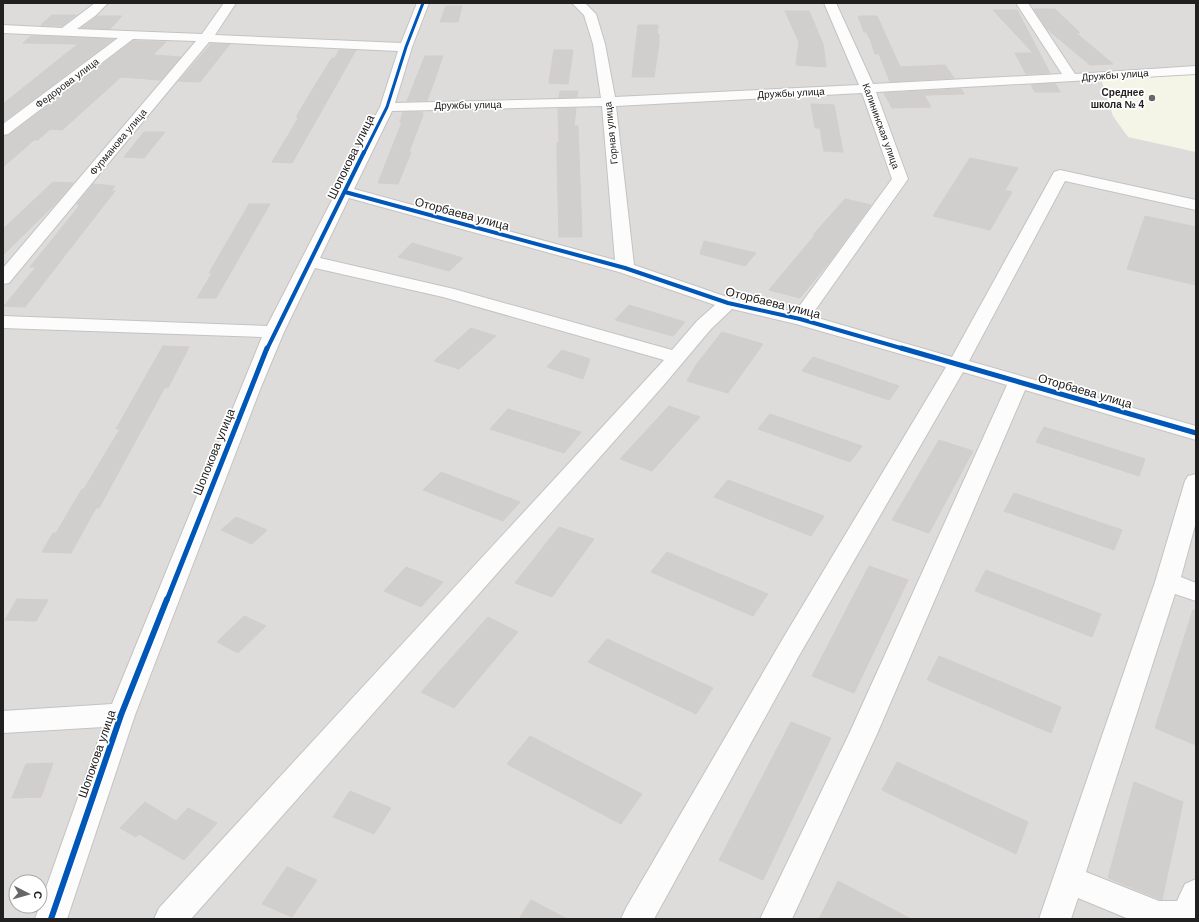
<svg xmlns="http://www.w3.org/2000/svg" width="1199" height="922" font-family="Helvetica,sans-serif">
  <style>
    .residential { fill: #dddcdb; fill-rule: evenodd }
    .education { fill: #f5f5e7 }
    .building { fill: #d1cfcd; stroke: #d1cecc }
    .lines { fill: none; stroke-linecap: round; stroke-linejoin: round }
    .minor-casing { stroke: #c4c3c2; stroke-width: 2 }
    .minor { fill: #fcfcfc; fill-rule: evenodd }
    .cycleway-far3-casing { stroke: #fff; stroke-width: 4.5 }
    .cycleway-far2-casing { stroke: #fff; stroke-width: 6 }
    .cycleway-far1-casing { stroke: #fff; stroke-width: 8 }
    .cycleway-casing { stroke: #fff; stroke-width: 9 }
    .cycleway-far3 { stroke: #0057b8; stroke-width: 3 }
    .cycleway-far2 { stroke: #0057b8; stroke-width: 4 }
    .cycleway-far1 { stroke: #0057b8; stroke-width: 5 }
    .cycleway { stroke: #0057b8; stroke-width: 6 }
    .poi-dot { fill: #686767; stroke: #fff; stroke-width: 1.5 }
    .labels { text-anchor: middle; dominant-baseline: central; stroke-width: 3.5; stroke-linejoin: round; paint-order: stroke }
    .far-street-label { font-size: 10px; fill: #202020; stroke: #fff }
    .far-poi-label { font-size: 10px; font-weight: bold; fill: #202020; stroke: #fff; text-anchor: end }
    .street-label { font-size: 12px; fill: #202020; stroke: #fff }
  </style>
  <rect width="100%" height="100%" fill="#eeecea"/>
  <path class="residential" d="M3 3H1196V919H3ZM16 882H40V906H16Z"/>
  <polygon class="education" points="1196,73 1196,152 1128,137 1113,116 1101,79"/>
  <g class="building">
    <polygon points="446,6 462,6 458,22 440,22"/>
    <polygon points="1034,9 1055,9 1080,33 1076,33 1113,64 1090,65 1047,29"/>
    <polygon points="993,10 1017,10 1050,73 1026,74 1015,53 1033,53"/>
    <polygon points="785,11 809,11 823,44 826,67 796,65 799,42"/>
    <polygon points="52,15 76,15 62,26 41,25"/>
    <polygon points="98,16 122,16 110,29 81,28"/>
    <polygon points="858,16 877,16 900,67 945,65 954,78 890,82 879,54 875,54 870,39 866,32 864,32"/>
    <polygon points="638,25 658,25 657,34 659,34 659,44 654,77 632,77"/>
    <polygon points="31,36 114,39 3,122 3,104 78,44 23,43"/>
    <polygon points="133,41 166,42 153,55 181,57 161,80 121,77 62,130 50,129 38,140 34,140 3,167 3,136 9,135"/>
    <polygon points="211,44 230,44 200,82 179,81"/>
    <polygon points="339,50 356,50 292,163 272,162 299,117 296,117 314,87 332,58 335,58"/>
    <polygon points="554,50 573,50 568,84 549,83"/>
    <polygon points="425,56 443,56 427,101 407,101"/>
    <polygon points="1055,83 1060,92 1035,92 1031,85"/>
    <polygon points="961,89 964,94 924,95 931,107 892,108 884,93"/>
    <polygon points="560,91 578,91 577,97 559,98"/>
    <polygon points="811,104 834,105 843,152 824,151 820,128 815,128"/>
    <polygon points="576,108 574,126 578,126 582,237 559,237 557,158 557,143 559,143 558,109"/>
    <polygon points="403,112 423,112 422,115 423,115 409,152 411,152 398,184 378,183 402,122 400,122"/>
    <polygon points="144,132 165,132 144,158 124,157"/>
    <polygon points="970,158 1018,168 1005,190 1012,192 990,230 933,216"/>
    <polygon points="53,182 73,183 56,203 3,255 3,229"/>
    <polygon points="93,184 115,186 111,191 115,191 25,307 4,306 36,267 30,267 79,206 77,204"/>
    <polygon points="845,199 871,205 830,261 800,298 769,290 815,235 813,235"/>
    <polygon points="249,204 270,204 216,298 197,298 212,273 209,273"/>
    <polygon points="1145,216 1196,227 1196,285 1127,269"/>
    <polygon points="704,241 756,253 745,266 700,254"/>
    <polygon points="412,243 463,258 449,271 398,257"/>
    <polygon points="629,305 685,322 673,336 615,320"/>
    <polygon points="471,328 496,336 459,369 434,361"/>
    <polygon points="722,332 763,344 728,393 687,381 696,365"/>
    <polygon points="163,346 189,347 168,388 165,387 99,508 96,508 71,553 42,552 53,533 56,533 82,489 84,489 120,429 116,429"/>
    <polygon points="562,350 590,359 583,379 547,367"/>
    <polygon points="813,357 899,386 889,400 802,371"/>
    <polygon points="669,406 700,417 652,471 620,459"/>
    <polygon points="508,409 581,432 564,453 490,429"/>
    <polygon points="770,414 862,446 850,462 758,429"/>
    <polygon points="1044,427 1145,459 1139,476 1036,442"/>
    <polygon points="939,440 973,451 929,533 892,520"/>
    <polygon points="441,472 520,502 503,521 423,490"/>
    <polygon points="728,480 824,516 811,536 714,497"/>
    <polygon points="1014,493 1122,530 1114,550 1004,511"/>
    <polygon points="236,517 267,530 252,544 221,530"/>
    <polygon points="559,527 594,539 552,597 515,583"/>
    <polygon points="667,552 768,594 753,616 651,572"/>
    <polygon points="869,566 908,580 854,693 812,676"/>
    <polygon points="406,567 443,582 421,607 384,591"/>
    <polygon points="986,570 1101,614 1092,637 975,591"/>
    <polygon points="17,599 48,600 36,621 5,620"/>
    <polygon points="1193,610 1196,610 1196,745 1155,728"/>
    <polygon points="244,616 266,626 238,653 217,642"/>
    <polygon points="488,617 518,632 454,708 421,692"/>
    <polygon points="607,639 713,688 696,714 588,662"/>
    <polygon points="939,656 1061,707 1051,733 927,680"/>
    <polygon points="791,722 831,738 763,880 719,860"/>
    <polygon points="530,736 642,794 621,824 507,764"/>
    <polygon points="897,762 1028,822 1016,854 882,790"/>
    <polygon points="53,763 41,797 12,798 26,764"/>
    <polygon points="1134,782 1183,802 1162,900 1108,878"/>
    <polygon points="350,791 391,808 374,834 333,817"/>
    <polygon points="145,802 176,821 188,808 217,823 184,860 139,834 136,837 120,828"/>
    <polygon points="287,867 317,880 292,917 262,904"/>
    <polygon points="838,881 911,919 819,919"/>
    <polygon points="531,900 567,919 519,919"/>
  </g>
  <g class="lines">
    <g class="minor-casing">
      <g id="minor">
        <path d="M95 3H108L95 16 77 29 202 34 224 3H236L215 35 401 43 417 3H429L412 47 395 103 601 98 593 44 584 15 572 3H585L596 14 605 44 615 97 859 85 824 3H836L873 84 1062 74 1016 3H1028L1075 74 1196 66V74L876 92 908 179 811 316 952 357 1054 172 1060 170 1196 200V210L1065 181 969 361 1196 426V440L1025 390 877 734 792 919H760L849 734 1007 385 963 372 800 654 654 919H621L626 908 782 640 946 367 796 324 732 309 711 329 663 386 191 919H154L159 908 664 360 443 297 315 268 284 332 261 387 135 715 67 919H35L103 727 3 733V711L112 704 262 337 3 328V316L267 326 380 107 398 51 209 42 9 283 3 284V268L196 41 133 39 8 134 3 135V124L118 38 3 33V25L62 28ZM862 93 892 179 795 312 733 299 634 265 616 106ZM602 106 615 260 354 189 392 111ZM349 198 619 272 715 305 697 321 672 350 454 289 320 258Z"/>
        <polygon points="1196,474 1196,522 1181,577 1196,583 1196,601 1175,594 1086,872 1159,901 1177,901 1185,884 1196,879 1196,919 1129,919 1078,898 1071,919 1039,919 1155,582 1185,481 1188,476"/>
      </g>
    </g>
    <use href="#minor" class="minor"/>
    <g class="cycleway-far3-casing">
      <polyline id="cycleway-far3" points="364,153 387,107 406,47 423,3"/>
    </g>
    <g class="cycleway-far2-casing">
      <g id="cycleway-far2">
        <polyline points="345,192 625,268 728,303 800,319 904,349"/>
        <polyline points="267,349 364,152"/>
      </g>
    </g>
    <g class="cycleway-far1-casing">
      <g id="cycleway-far1">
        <polyline points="901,348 1196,433"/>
        <polyline points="167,600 267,348"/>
      </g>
    </g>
    <g class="cycleway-casing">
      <polyline id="cycleway" points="51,919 121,715 167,599"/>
    </g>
    <use href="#cycleway-far3" class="cycleway-far3"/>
    <use href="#cycleway-far2" class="cycleway-far2"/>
    <use href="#cycleway-far1" class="cycleway-far1"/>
    <use href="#cycleway" class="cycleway"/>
  </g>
  <circle class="poi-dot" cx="1152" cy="98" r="4"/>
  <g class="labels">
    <g class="far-street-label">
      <text transform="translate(1115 75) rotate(-4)">Дружбы улица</text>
      <text transform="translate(67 83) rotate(-37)">Федорова улица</text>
      <text transform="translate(791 93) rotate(-3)">Дружбы улица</text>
      <text transform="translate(468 105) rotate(-1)">Дружбы улица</text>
      <text transform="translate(881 126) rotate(70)">Калининская улица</text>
      <text transform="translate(611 133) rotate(-96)">Горная улица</text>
      <text transform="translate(118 142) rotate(-50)">Фурманова улица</text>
    </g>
    <g class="far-poi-label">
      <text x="1144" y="92">Среднее<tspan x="1144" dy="12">школа № 4</tspan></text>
    </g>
    <g class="street-label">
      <text transform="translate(351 157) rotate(-64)">Шопокова улица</text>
      <text transform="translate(462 214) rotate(15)">Оторбаева улица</text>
      <text transform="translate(773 303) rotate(14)">Оторбаева улица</text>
      <text transform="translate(1085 391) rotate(16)">Оторбаева улица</text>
      <text transform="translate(214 452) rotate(-68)">Шопокова улица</text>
      <text transform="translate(97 754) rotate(-71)">Шопокова улица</text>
    </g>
  </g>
  <rect width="1199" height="922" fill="none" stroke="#202020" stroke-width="8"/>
  <g transform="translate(28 894) rotate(96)"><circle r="19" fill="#ffffff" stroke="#a6a6a6"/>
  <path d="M0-3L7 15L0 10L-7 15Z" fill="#686767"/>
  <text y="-6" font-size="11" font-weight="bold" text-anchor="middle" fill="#202020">С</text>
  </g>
</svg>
